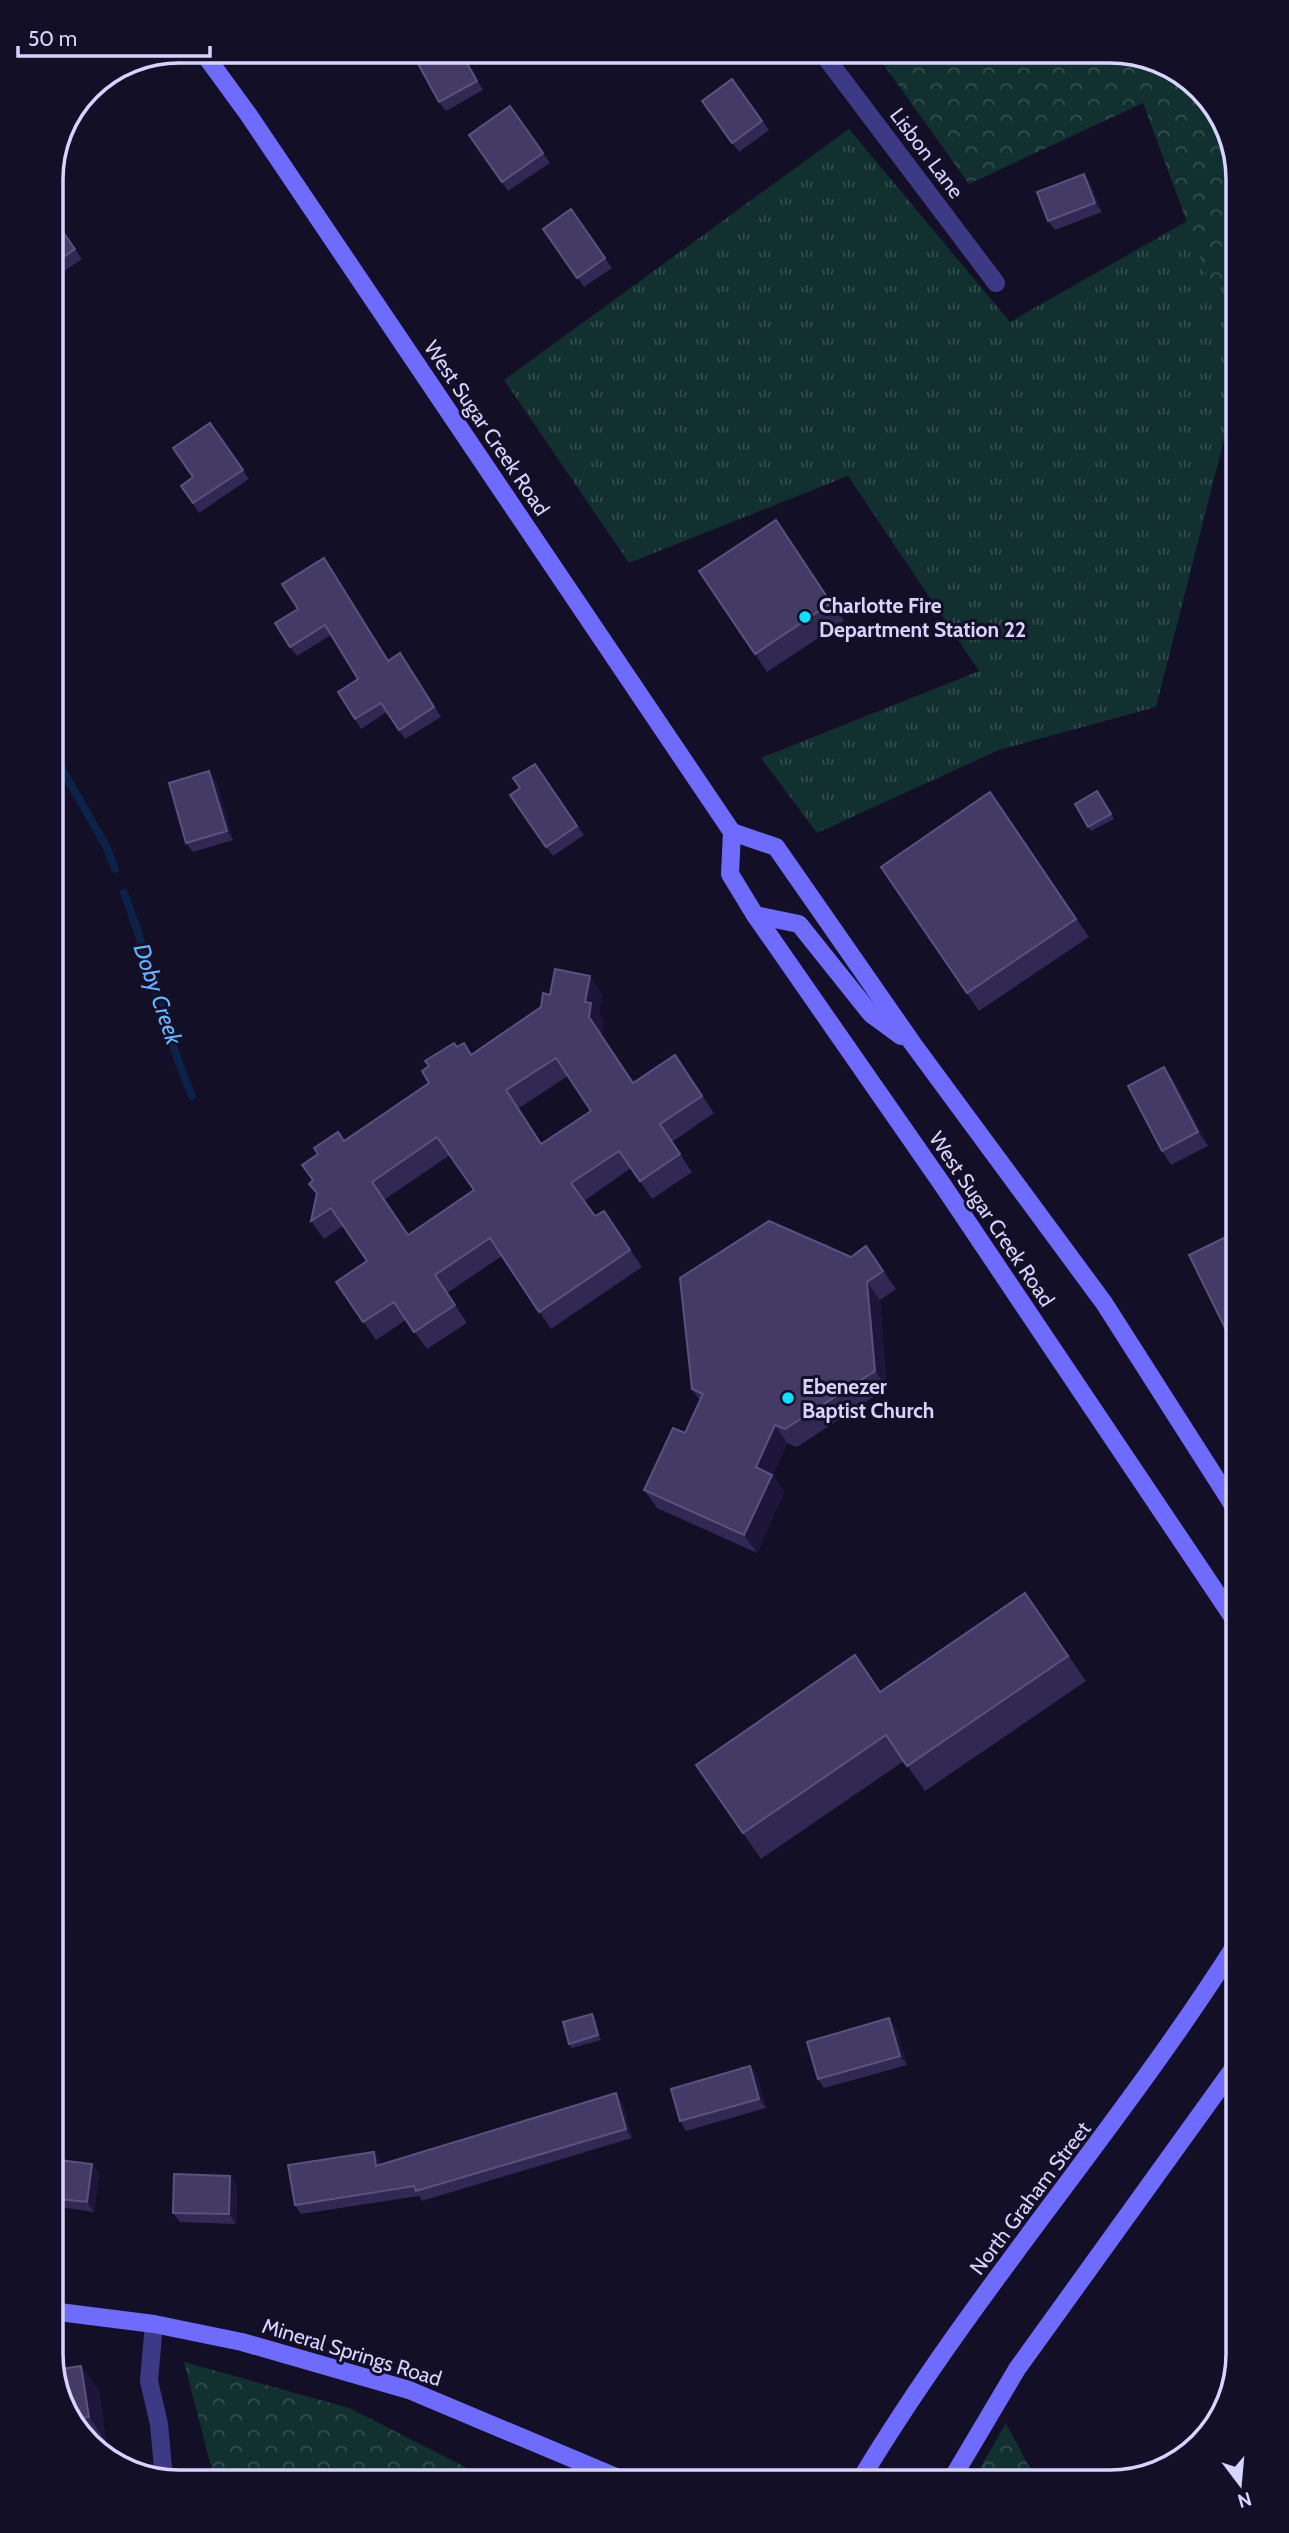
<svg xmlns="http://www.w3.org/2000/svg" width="1289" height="2533" font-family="Cabin,sans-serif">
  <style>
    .grass { fill: url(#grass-tufts) }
    .forest { fill: url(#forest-crowns) }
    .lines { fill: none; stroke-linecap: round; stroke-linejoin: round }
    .stream { stroke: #0c2248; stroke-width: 8 }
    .street { stroke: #3d3a85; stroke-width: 18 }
    .secondary { stroke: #6f6bff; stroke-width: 18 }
    .wall { fill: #312854; fill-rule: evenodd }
    .shaded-wall { fill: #1d163a }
    .building { fill: #433a66; stroke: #5a527e; stroke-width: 2; fill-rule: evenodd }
    .poi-dot { fill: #00e5ff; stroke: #130f26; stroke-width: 2.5 }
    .labels { text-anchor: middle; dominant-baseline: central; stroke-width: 6; stroke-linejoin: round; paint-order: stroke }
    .street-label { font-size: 21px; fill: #d9d4ff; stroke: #130f26 }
    .poi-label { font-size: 21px; font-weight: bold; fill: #d9d4ff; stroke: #130f26; text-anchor: start }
    .water-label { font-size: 23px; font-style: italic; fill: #62b6ff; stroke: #130f26 }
    .rim { fill: none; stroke: #d9d4ff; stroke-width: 3.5 }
  </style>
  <defs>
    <pattern id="grass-tufts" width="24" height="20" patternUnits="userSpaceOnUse" patternTransform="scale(1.75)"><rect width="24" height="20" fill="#12302f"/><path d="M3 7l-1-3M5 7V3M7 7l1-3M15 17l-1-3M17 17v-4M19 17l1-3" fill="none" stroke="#344d4e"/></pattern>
    <pattern id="forest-crowns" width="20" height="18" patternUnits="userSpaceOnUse" patternTransform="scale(1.75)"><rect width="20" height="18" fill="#12302f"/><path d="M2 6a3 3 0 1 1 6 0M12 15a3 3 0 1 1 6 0" fill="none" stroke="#344d4e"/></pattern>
  </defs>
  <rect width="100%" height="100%" fill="#130f26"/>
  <polygon class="grass" points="849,129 1010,322 1238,192 1238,385 1156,707 999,750 817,833 761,758 979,671 848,476 629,563 504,380"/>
  <g class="forest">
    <polygon points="874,51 1119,51 1188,77 1229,130 1238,179 1238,273 1212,290 1143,103 969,184"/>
    <polygon points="184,2362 349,2408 495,2482 215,2482"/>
    <polygon points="1006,2423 1037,2482 972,2482"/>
  </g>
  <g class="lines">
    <g class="stream">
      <polyline points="51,750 106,846 115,869"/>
      <path d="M124 893C150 959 164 1030 192 1096"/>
    </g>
    <g class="street">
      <polyline points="821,51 996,283"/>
      <polyline points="154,2324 149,2381 159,2424 164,2479"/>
    </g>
    <g class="secondary">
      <polyline points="202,51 248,114 732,832 730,874 755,915 942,1184 1238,1625"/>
      <polyline points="732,832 776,847 913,1044 1104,1303 1238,1513"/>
      <polyline points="755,915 799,924 871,1014 901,1036"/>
      <polyline points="51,2311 154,2324 242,2342 409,2390 628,2482"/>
      <path d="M859 2482C972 2293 1120 2128 1238 1941"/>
      <polyline points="950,2482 1017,2369 1238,2062"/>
    </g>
  </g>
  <g class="wall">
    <polygon points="411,51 462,51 483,90 446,111 439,102"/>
    <polygon points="674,51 689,51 680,58"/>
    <polygon points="732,79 769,130 739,152 702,101"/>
    <polygon points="510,106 550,163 508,191 469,135"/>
    <polygon points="1090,183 1102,212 1055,230 1048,221"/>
    <polygon points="571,209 612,268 584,287 543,229"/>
    <polygon points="51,215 82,259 51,280"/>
    <polygon points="210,423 249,479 199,513 181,486 193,477"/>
    <polygon points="776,520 844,621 767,672 755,654"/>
    <polygon points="330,567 388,660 400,653 441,717 405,739 387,712 361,729 355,719 358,679 331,635 297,656 290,647 298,609"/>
    <polygon points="535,764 584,835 553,856 510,795 520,788"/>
    <polygon points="216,781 233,840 193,852 186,843"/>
    <polygon points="990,792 1089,937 979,1011 881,867"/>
    <polygon points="1101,796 1114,819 1091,831 1088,827"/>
    <path d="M602 994 599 1014 604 1021 601 1035 633 1083 675 1055 714 1113 672 1142 692 1172 652 1199 631 1168 584 1201 595 1216 604 1211 642 1267 551 1329 502 1256 447 1293 467 1323 427 1349 406 1320 376 1340 336 1282 367 1261 343 1226 324 1239 311 1221 317 1194 313 1180 344 1141 429 1083 457 1047 464 1043 472 1054 541 1007 550 995ZM568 1076 591 1111 542 1144 519 1108ZM450 1155 474 1190 408 1235 384 1200Z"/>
    <polygon points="1164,1067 1174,1081 1208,1146 1171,1165 1162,1151"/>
    <polygon points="866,1246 896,1289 880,1300 887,1388 797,1447 787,1443 773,1475 784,1492 757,1553 657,1508 644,1490 685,1433 700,1401 692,1389"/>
    <polygon points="1025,1593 1086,1681 925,1791 904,1761 761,1859 696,1765 881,1692"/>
    <polygon points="51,1918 65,1927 65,1952 51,1952"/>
    <polygon points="592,2014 595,2018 601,2040 572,2048 569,2044"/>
    <polygon points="896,2028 907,2065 824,2088 818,2079"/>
    <polygon points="750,2066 757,2076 766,2108 686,2131 680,2121"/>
    <polygon points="622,2102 632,2138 422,2201 419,2196 301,2214 295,2205 374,2152 380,2161 381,2164"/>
    <polygon points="51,2159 92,2164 99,2174 94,2212 51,2206"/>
    <polygon points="230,2176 237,2185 236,2224 180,2222 173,2213"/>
    <polygon points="81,2366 99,2391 106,2442 92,2444 60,2403"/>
  </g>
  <g class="shaded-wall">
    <polygon points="460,51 462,51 483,90 477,81"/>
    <polygon points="1084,174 1090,183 1102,212 1095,203"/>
    <polygon points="209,771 216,781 233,840 227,831"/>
    <polygon points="590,976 602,994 599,1014 604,1021 601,1035 589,1017 585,1002"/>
    <polygon points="1164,1067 1174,1081 1208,1146 1198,1132"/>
    <polygon points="506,1090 519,1108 553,1162 541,1144"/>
    <polygon points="867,1282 880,1300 887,1388 875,1371"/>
    <polygon points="775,1425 787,1443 773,1475 784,1492 757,1553 744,1535 756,1467"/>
    <polygon points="59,1918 65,1927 65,1952 59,1943"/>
    <polygon points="592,2014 595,2018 601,2040 598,2035"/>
    <polygon points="889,2018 896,2028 907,2065 900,2056"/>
    <polygon points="750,2066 757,2076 766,2108 759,2099"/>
    <polygon points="616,2093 622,2102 632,2138 626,2129"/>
    <polygon points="374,2152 380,2161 382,2175 376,2166"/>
    <polygon points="92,2164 99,2174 94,2212 87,2202"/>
    <polygon points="230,2176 237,2185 236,2224 229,2214"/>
    <polygon points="81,2366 99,2391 106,2442 89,2417"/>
  </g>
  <g class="building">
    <polygon points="411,51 460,51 477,81 439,102"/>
    <polygon points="732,79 762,121 732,143 702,101"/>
    <polygon points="510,106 543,153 502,182 469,135"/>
    <polygon points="1084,174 1095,203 1048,221 1037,192"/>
    <polygon points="571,209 605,258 577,278 543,229"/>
    <polygon points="51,215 75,249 51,266"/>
    <polygon points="210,423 243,470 193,503 181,486 193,477 173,448"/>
    <polygon points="776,520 831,603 755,654 699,571"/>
    <polygon points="324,558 388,661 400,653 434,707 399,730 381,703 355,719 338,692 358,679 325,625 290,647 275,623 298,609 282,584"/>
    <polygon points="535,764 577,826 546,847 510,795 520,788 513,778"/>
    <polygon points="209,771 227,831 186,843 169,783"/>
    <polygon points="1097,791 1111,814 1088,827 1075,804"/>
    <polygon points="990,792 1076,919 967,993 881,867"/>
    <path d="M555 969 590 976 585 1002 591 1003 589 1017 633 1083 675 1055 702 1096 660 1124 680 1154 640 1181 619 1151 571 1183 595 1216 604 1211 630 1250 539 1312 490 1238 435 1275 455 1305 414 1332 394 1302 363 1322 336 1282 367 1261 331 1208 311 1221 317 1193 309 1184 313 1180 302 1165 318 1154 314 1148 338 1132 344 1141 429 1083 422 1071 429 1066 425 1061 454 1043 457 1047 464 1043 471 1055 541 1007 543 993 550 995ZM556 1058 591 1111 541 1144 506 1090ZM437 1137 474 1190 408 1235 372 1182Z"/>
    <polygon points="1164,1067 1198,1132 1162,1151 1128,1086"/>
    <polygon points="769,1221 851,1257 866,1246 883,1271 867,1282 875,1371 785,1429 775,1425 756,1467 772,1475 744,1535 644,1490 673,1428 685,1433 703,1394 692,1389 680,1278"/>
    <polygon points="1238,1231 1238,1354 1189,1255"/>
    <polygon points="1025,1593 1068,1656 907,1766 886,1735 743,1833 696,1765 855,1655 880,1692"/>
    <rect x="51" y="1918" width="8" height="25"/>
    <polygon points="592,2014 598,2035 569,2044 563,2022"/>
    <polygon points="889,2018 900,2056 818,2079 807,2042"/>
    <polygon points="750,2066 759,2099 680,2121 671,2089"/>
    <polygon points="616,2093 626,2129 416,2191 414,2186 295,2205 288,2165 374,2152 376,2166"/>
    <polygon points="51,2159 92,2164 87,2202 51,2198"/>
    <polygon points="174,2174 230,2176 229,2214 173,2213"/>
    <polygon points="81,2366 89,2417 73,2419 60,2403 54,2370"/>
  </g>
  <g class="poi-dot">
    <circle cx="805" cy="617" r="7"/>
    <circle cx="788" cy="1398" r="7"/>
  </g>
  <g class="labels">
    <g class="street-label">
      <text transform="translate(927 153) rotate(53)">Lisbon Lane</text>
      <text transform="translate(487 428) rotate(56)">West Sugar Creek Road</text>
      <text transform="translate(992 1219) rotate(56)">West Sugar Creek Road</text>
      <text transform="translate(1030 2198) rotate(-53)">North Graham Street</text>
      <text transform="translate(352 2352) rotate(17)">Mineral Springs Road</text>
    </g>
    <g class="poi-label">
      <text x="819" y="605">Charlotte Fire<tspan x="819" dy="24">Department Station 22</tspan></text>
      <text x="802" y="1386">Ebenezer<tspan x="802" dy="24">Baptist Church</tspan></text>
    </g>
    <g class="water-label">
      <text transform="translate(158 994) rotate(71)">Doby Creek</text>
    </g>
  </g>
  <path d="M0 0H1289V2533H0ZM179 63H1110A116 116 0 0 1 1226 179V2354A116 116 0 0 1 1110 2470H179A116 116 0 0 1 63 2354V179A116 116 0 0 1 179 63Z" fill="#130f26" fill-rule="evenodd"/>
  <path class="rim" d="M179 63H1110A116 116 0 0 1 1226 179V2354A116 116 0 0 1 1110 2470H179A116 116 0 0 1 63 2354V179A116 116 0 0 1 179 63Z"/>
  <g transform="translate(1240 2484) rotate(164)" stroke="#130f26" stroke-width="5" paint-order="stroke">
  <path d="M0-5L12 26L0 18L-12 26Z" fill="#d9d4ff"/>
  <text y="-10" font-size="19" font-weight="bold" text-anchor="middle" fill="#d9d4ff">N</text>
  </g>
  <path d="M18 46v10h192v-10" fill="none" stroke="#d9d4ff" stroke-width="3.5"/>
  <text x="28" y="46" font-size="21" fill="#d9d4ff" stroke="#130f26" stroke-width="5" paint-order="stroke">50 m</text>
</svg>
